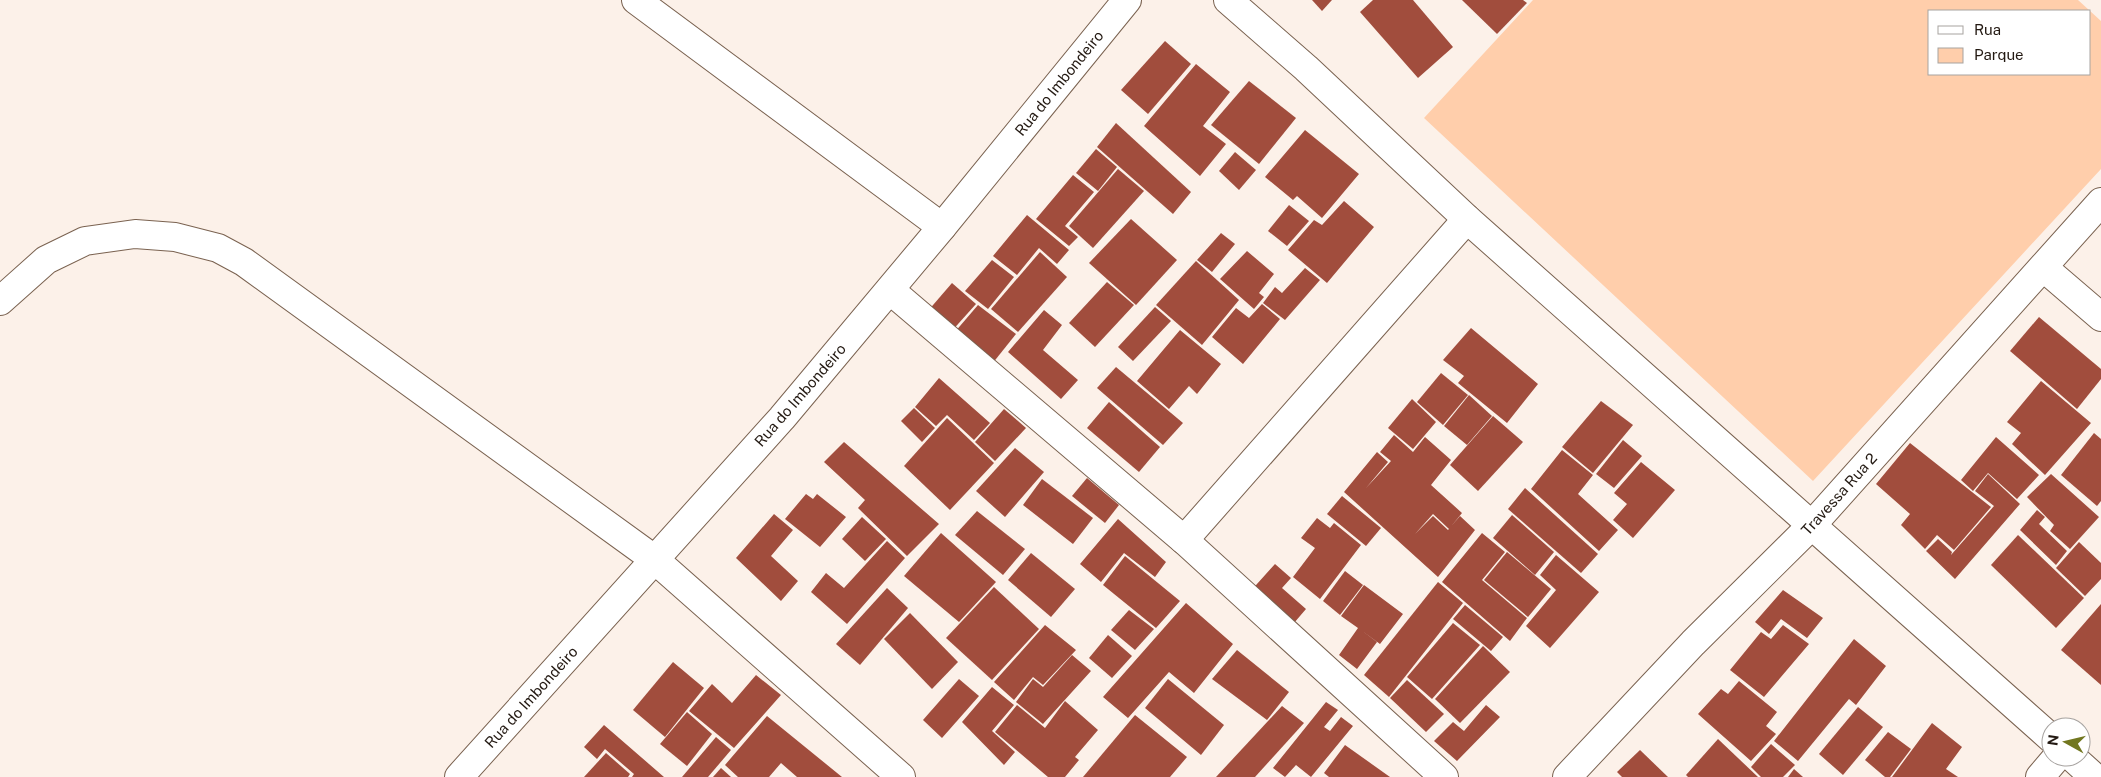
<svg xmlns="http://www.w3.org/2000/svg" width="2101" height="777" font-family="'Public Sans',sans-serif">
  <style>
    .green { fill: #ffceab; fill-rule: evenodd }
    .building { fill: #a14d3d }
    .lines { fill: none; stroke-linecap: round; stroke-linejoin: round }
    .minor-casing { stroke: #7a6250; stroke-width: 30 }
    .minor { stroke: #fff; stroke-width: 28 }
    .labels { text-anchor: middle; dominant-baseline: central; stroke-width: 5; stroke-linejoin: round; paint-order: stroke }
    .street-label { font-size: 15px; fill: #231912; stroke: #fff }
  </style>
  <rect width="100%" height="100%" fill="#fcf1e9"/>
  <path class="green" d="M1533 0H2078L2101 21V169L1813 481 1424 118ZM1930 11H2090V74H1930Z"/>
  <g class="building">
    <polygon points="1312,0 1332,0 1322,11"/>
    <polygon points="1373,0 1413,0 1453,47 1418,78 1360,12"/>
    <polygon points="1462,0 1523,0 1527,3 1497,34"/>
    <polygon points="1165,41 1191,64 1148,114 1121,90"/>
    <polygon points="1196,64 1230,92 1203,126 1226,144 1200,176 1144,126"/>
    <polygon points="1249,81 1296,118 1259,164 1211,125"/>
    <polygon points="1116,123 1191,192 1173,214 1097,147"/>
    <polygon points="1305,130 1359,174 1322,218 1297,196 1293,200 1265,177"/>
    <polygon points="1096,149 1117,167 1098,191 1076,173"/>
    <polygon points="1235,152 1256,170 1239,190 1219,171"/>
    <polygon points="1118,169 1144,191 1093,248 1069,226"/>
    <polygon points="1073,175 1094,192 1065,226 1078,237 1069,246 1036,219"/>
    <polygon points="1344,201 1374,227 1327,283 1288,250 1314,220 1322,225"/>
    <polygon points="1289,205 1309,221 1287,246 1268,231"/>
    <polygon points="1027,215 1069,250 1057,264 1039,248 1017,275 993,256"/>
    <polygon points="1131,219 1177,260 1136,305 1089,263"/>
    <polygon points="1221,233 1235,244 1212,272 1197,260"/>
    <polygon points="1247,251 1274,274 1259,293 1264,297 1254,309 1220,279"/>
    <polygon points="1040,252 1067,277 1018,332 991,309"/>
    <polygon points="992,260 1014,277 988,309 965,291"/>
    <polygon points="1196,261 1239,300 1202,345 1156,305"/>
    <polygon points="1305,268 1320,280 1285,320 1263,303 1275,287 1282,293"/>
    <polygon points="1107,282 1134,305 1095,347 1069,323"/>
    <polygon points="952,283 976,304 950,333 927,312"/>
    <polygon points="1262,304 1280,319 1243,364 1212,337 1236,308 1249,318"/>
    <polygon points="978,305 1016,334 992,364 954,333"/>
    <polygon points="1155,307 1171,321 1133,361 1118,347"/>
    <polygon points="1044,310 1062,325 1043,350 1078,380 1061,399 1008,352"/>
    <polygon points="2039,317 2101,369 2101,379 2077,409 2010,351"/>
    <polygon points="1471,328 1538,384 1507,423 1458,383 1464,376 1443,360"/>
    <polygon points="1180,330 1221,364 1197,394 1189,386 1169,409 1137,381"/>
    <polygon points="1116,367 1183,423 1163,445 1097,388"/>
    <polygon points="1441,373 1468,395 1443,425 1417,402"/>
    <polygon points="939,378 990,423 974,440 947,415 936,426 915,407"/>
    <polygon points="2041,381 2091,423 2045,475 2012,444 2021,433 2007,422"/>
    <polygon points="1469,395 1492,416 1467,445 1444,426"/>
    <polygon points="1412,399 1436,422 1413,449 1388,428"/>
    <polygon points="1601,401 1633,425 1593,473 1562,447"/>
    <polygon points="1109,402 1160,447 1139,472 1087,428"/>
    <polygon points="914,408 935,428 922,442 901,421"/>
    <polygon points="1004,409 1026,428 995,461 975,442"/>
    <polygon points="1493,416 1523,442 1478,491 1450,465"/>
    <polygon points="947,418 994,463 950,510 904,466"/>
    <polygon points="2094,433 2101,439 2101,501 2097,506 2061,475"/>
    <polygon points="1394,435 1413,452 1425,437 1451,460 1431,485 1462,513 1449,529 1433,514 1415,534 1433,516 1448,530 1460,516 1475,530 1438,577 1344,492 1377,452 1388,462 1366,488 1391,461 1380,452"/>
    <polygon points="1996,437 2039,475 2017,499 1988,473 1973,491 1961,480"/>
    <polygon points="1623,440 1642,456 1614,488 1596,474"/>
    <polygon points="844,442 939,524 907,556 858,508 865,500 824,462"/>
    <polygon points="1910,443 1991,507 1954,550 1937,535 1925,549 1901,525 1910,514 1876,484"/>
    <polygon points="1015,448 1044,472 1005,517 976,491"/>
    <polygon points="1562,450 1593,475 1578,494 1618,530 1599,551 1531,489"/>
    <polygon points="1641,462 1675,490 1633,538 1613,520 1627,504 1614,493"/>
    <polygon points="1988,474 2020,504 1955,579 1926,551 1938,539 1952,552 1951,555 1994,506 1975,491"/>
    <polygon points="2051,474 2099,517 2070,549 2050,531 2054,525 2027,497"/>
    <polygon points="1087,478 1119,505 1105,523 1072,496"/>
    <polygon points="1042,479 1093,518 1073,544 1023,505"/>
    <polygon points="1525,488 1598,554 1581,573 1508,509"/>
    <polygon points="806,494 813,499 817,494 846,517 820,547 785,519"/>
    <polygon points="1342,496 1381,528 1366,546 1327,514"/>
    <polygon points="2037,510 2045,517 2039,524 2067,551 2056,565 2020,530"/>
    <polygon points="977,511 1025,549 1003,575 955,535"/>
    <polygon points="774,514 793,530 771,556 798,581 781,601 736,558"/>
    <polygon points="1512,515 1554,552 1535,575 1493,538"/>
    <polygon points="862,517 886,539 865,561 842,539"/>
    <polygon points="1317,518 1330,528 1334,523 1361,545 1320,599 1293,577 1315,548 1301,538"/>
    <polygon points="1118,519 1166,562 1155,577 1124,553 1101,582 1080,564"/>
    <polygon points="941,533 996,582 959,622 904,576"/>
    <polygon points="1482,533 1505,552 1482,580 1527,618 1510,641 1442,582"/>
    <polygon points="2018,535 2084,598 2056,628 1991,565"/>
    <polygon points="887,541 905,558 847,624 811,592 826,573 844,588"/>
    <polygon points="2079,542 2101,563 2101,579 2085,596 2056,568"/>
    <polygon points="1507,552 1551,589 1528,617 1484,580"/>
    <polygon points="1031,553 1075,589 1051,617 1008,580"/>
    <polygon points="1556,555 1599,592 1550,648 1526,626 1556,590 1540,575"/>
    <polygon points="1125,556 1180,601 1156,628 1103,585"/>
    <polygon points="1275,564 1291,578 1282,588 1306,609 1288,630 1248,594"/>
    <polygon points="1345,571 1363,585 1340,615 1323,601"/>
    <polygon points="1438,582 1463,603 1389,697 1364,675"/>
    <polygon points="1364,585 1403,614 1380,644 1361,630 1377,642 1357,669 1339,655 1358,628 1341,616"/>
    <polygon points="994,587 1039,629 992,680 946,638"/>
    <polygon points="887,588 908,608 860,665 836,644"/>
    <polygon points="1783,590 1823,618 1807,638 1781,619 1769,634 1755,622"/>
    <polygon points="1186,603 1233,644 1194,693 1169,672 1128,718 1103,697"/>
    <polygon points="2101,604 2101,685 2061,650"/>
    <polygon points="1465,605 1503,637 1491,651 1453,619"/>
    <polygon points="1129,610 1154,629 1135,650 1111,630"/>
    <polygon points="910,613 958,662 932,689 884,639"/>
    <polygon points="1453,623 1480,645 1432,699 1407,677"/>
    <polygon points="1045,625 1076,650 1043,685 1033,677 1014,700 994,682"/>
    <polygon points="1783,625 1809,644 1764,697 1730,670 1761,632 1771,639"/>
    <polygon points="1108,635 1132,656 1112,678 1089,658"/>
    <polygon points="1854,639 1886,666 1856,705 1849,699 1798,761 1774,741"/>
    <polygon points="1483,646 1510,672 1460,723 1435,699"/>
    <polygon points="1237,650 1289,692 1267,720 1212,679"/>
    <polygon points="1072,655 1091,671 1043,724 1016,702 1033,679 1043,687"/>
    <polygon points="673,662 704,688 665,737 633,710"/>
    <polygon points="756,675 781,695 734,748 689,711 712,684 732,703"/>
    <polygon points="959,679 979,696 942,738 923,720"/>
    <polygon points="1168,679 1224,725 1201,755 1145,708"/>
    <polygon points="1407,680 1444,714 1426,732 1390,698"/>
    <polygon points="1739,681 1777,712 1766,726 1776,734 1751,761 1698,714 1721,689 1728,694"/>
    <polygon points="992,687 1014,705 992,731 1015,752 1004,765 962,722"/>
    <polygon points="1065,701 1098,730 1075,757 1079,760 1065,777 1048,777 995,732 1017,705 1045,728"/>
    <polygon points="1326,702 1338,710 1324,727 1330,731 1341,717 1353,726 1311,777 1296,765 1285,777 1273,768"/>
    <polygon points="1486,705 1500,717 1457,761 1434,741 1453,722 1464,731"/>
    <polygon points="1282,706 1304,723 1255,777 1216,777"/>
    <polygon points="1858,707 1883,727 1843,775 1819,754"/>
    <polygon points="687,712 712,734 687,766 660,744"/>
    <polygon points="1135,715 1187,757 1170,777 1083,777"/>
    <polygon points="767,716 842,777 797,777 781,763 769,777 738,777 725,765"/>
    <polygon points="1932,723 1962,747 1946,769 1958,777 1892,777"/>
    <polygon points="604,725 664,777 632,777 634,774 605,749 597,759 584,747"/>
    <polygon points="1888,732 1911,749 1890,777 1885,777 1865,760"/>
    <polygon points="716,737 731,750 708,777 682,777"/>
    <polygon points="1718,739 1758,777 1688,777 1686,775"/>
    <polygon points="1771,744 1795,765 1783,777 1761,777 1751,767"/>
    <polygon points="1345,745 1390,777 1329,777 1324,773"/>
    <polygon points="1640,750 1668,777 1622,777 1617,772"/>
    <polygon points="606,753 630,774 628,777 584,777"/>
    <polygon points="721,768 731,777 713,777"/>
    <polygon points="1794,769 1803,777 1788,777"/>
  </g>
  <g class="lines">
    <g class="minor-casing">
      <g id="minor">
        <polyline points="636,0 942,227"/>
        <polyline points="1228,0 1306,68 1467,219 2051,738"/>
        <polyline points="2044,268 2101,317"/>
        <polyline points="890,290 1184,540 1444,777"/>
        <polyline points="0,301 46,260 85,241 135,234 175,237 218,248 244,262 654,559 901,777"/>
        <polyline points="1184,540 1467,219"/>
        <polyline points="2072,757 2094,777"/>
        <polyline points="459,777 782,418 942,227 1127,0"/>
        <polyline points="1567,777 1693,643 1811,526 2101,202"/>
        <polyline points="2040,777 2057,757"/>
      </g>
    </g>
    <use href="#minor" class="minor"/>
  </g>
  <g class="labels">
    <g class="street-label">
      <text transform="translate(1059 83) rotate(-51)">Rua do Imbondeiro</text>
      <text transform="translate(800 395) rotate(-49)">Rua do Imbondeiro</text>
      <text transform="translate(1839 494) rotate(-48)">Travessa Rua 2</text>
      <text transform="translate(531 697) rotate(-48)">Rua do Imbondeiro</text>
    </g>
  </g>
  <rect x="1928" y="10" width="162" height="65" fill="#ffffff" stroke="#a7a3a0"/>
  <rect x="1938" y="26" width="25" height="8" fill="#ffffff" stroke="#a7a3a0"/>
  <text x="1974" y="35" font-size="15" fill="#231912">Rua</text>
  <rect x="1938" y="48" width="25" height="15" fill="#ffceab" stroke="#a7a3a0"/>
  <text x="1974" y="60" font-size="15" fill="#231912">Parque</text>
  <g transform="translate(2066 742) rotate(278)"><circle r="24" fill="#ffffff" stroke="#a7a3a0"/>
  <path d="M0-4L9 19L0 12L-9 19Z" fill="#727720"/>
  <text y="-8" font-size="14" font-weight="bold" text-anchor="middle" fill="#231912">N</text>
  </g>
</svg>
